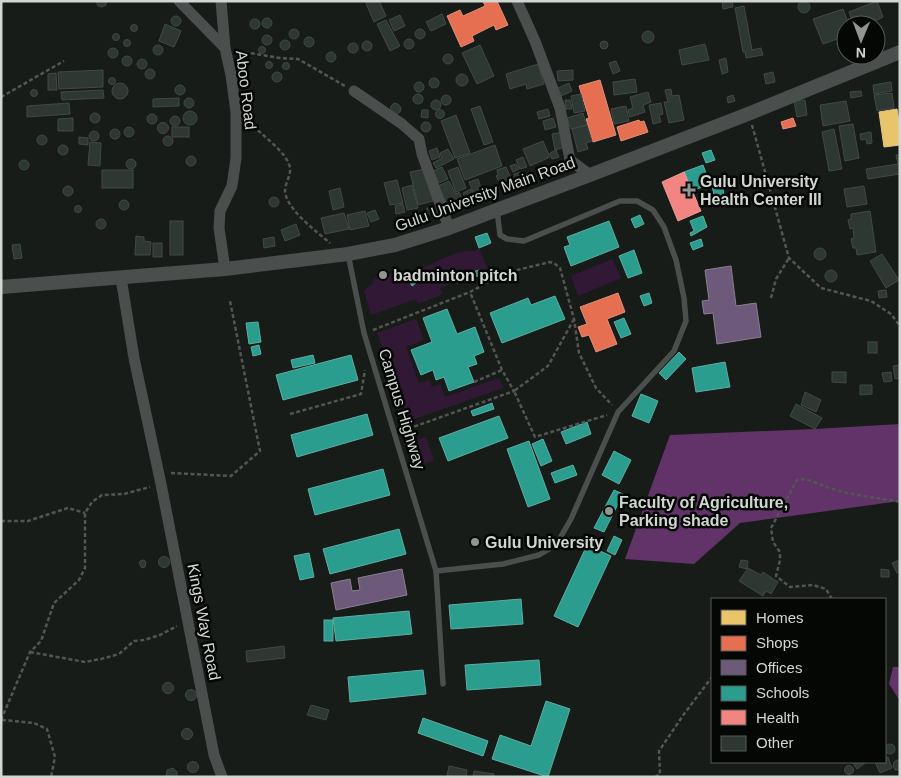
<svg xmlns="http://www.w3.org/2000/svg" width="901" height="778" font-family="Helvetica,sans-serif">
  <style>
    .green { fill: #311936 }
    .forest { fill: #623369 }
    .homes { fill: #e9c46a; stroke: #e2c989 }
    .shops { fill: #e76f51; stroke: #e08e78 }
    .offices { fill: #6d597a; stroke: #8b7e94 }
    .schools { fill: #2a9d8f; stroke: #5caea3 }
    .health { fill: #f28482; stroke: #e89d9a }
    .building { fill: #2d3832; stroke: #444845 }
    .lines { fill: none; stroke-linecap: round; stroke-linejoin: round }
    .path { stroke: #535553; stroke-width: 2.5; stroke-dasharray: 4 2.5; stroke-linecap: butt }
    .service { stroke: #4a4e4c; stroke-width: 5.5 }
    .minor { stroke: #4a4e4c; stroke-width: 11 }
    .tertiary { stroke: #4a4e4c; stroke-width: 14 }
    .poi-dot { fill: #909591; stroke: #050705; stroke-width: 2 }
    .labels { text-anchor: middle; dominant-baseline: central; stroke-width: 5; stroke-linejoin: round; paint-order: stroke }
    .street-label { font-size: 16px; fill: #d1d6d2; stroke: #050705 }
    .poi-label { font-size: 16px; font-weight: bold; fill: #d1d6d2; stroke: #050705; text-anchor: start }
  </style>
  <rect width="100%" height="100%" fill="#181c19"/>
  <g class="green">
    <path d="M479 248 488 270 440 288 443 294 418 304 416 299 371 315 364 291 372 284 374 279C389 273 405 273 420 269 437 263 456 249 475 251Z"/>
    <polygon points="612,259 621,278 578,296 571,276"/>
    <polygon points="416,319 424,340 406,347 419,383 429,380 432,387 440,384 445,397 499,378 503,388 409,421 377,333"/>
    <polygon points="426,437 434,460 419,466 410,442"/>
  </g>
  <g class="forest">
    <polygon points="900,424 900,501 740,523 694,564 625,559 670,435 815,429"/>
    <polygon points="893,667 900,667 900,701 889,684"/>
  </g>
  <polygon class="homes" points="897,109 900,127 900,145 884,147 879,112"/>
  <g class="shops">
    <polygon points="483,1 497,1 508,25 496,30 494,25 472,36 474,41 461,47 447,16 460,10 463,16 485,6"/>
    <polygon points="600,80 616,135 593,142 586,119 589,118 579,86"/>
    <polygon points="793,118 796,126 783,129 781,122"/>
    <polygon points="639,120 640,122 644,121 648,132 621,141 617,127"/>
    <polygon points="618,293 625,312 607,319 617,344 596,352 589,335 582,337 578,327 587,324 580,307"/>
  </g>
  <g class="offices">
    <polygon points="731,266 736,306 756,303 761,337 717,344 713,313 704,314 702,301 709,300 705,270"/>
    <polygon points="402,569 407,595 336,610 331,583 350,579 352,591 360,590 358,578"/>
  </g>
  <g class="schools">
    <polygon points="711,150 715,160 706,163 702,153"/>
    <polygon points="703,165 710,184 692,191 684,172"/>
    <polygon points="721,177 724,195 714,196 711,179"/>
    <polygon points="640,215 644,224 635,228 631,219"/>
    <polygon points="703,216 707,227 691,236 690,233 694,231 690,221"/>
    <polygon points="609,221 619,247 571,266 564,247 570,245 567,237"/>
    <polygon points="487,233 491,243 479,248 475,237"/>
    <polygon points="701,239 703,246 693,250 690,243"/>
    <polygon points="634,250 642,273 628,278 619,256"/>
    <polygon points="479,270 481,275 457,283 455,278"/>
    <polygon points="430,271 431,280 426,281 425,272"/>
    <polygon points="411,273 416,283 412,286 406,276"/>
    <polygon points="649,293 652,303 644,306 640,296"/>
    <polygon points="555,296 565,319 502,343 490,313 528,298 531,305"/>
    <polygon points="447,309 457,334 475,327 484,352 474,356 477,364 468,367 474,382 449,391 444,377 436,380 433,370 421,375 411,350 432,342 423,318"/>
    <polygon points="624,318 631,334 621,338 614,322"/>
    <polygon points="258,322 261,342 249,344 246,323"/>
    <polygon points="259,345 261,354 253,356 251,347"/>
    <polygon points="679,352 686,359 666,380 659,373"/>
    <polygon points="313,355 315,363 293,368 291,360"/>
    <polygon points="351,355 358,380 283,400 276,375"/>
    <polygon points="725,362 730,387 696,392 692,368"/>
    <polygon points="641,394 658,401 649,423 632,416"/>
    <polygon points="492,403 494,409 473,416 471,411"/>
    <polygon points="367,414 373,435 297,457 291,435"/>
    <polygon points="499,416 508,438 448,461 439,438"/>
    <polygon points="587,422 591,434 566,444 561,432"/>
    <polygon points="543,439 552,461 541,466 532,444"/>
    <polygon points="529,441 550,499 528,507 507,449"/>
    <polygon points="614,451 631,460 619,484 602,475"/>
    <polygon points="573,465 577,475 555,483 551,473"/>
    <polygon points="383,469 390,495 315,515 308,489"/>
    <polygon points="614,490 623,494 604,532 594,528"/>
    <polygon points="399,529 406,554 330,574 323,549"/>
    <polygon points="614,536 622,540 615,555 607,551"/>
    <polygon points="587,545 611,556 578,627 554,616"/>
    <polygon points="309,553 314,577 300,580 294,556"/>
    <polygon points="521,599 523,624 451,629 449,605"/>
    <polygon points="409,611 412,634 336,641 333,618"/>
    <rect x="324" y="620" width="9" height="21"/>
    <polygon points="539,660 541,685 467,690 465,665"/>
    <polygon points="423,670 426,694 350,702 348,677"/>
    <polygon points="546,701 570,709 548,777 492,759 500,735 531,746"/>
    <polygon points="423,718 488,741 483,756 418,733"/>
  </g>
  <polygon class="health" points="684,172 701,211 678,221 662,182"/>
  <g class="building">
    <circle cx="804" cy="7" r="6"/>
    <polygon points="96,1 106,1 106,5 102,7 98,6"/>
    <polygon points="365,1 379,1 386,16 374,22"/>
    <polygon points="722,1 732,1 733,7 723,9"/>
    <polygon points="877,1 883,17 873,22 874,25 854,25 849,12"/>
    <polygon points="744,6 752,50 761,48 763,55 746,58 745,52 743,52 735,8"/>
    <polygon points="843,9 849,25 846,25 846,36 823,44 813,19"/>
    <polygon points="442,14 446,24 431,31 426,22"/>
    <polygon points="400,15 405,26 394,31 389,20"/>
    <circle cx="176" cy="21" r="5"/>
    <circle cx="267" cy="23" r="5"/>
    <circle cx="255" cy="24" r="5"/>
    <polygon points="386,20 400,46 390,51 377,24"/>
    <polygon points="165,24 181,31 174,47 159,41"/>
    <circle cx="134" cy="28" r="3.5"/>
    <circle cx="294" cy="34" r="5"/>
    <circle cx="420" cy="34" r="5"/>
    <circle cx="648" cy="37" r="6"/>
    <circle cx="116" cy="37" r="3.5"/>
    <circle cx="267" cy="40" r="5"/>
    <circle cx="309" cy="42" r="5"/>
    <circle cx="409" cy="44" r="5"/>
    <circle cx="127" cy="43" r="3.5"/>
    <circle cx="285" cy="45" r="5"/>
    <circle cx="367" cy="46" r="5"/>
    <circle cx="604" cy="45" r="4"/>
    <circle cx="353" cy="48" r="5"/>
    <polygon points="705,44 709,60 682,65 679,50"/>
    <circle cx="158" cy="50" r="5"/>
    <polygon points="480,45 494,76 477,84 462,53"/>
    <circle cx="262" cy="50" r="3.5"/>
    <circle cx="113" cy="53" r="5"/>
    <circle cx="331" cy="57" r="5"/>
    <circle cx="448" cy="59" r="5"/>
    <circle cx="127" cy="61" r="5"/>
    <polygon points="726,58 728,72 722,74 719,60"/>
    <circle cx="142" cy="64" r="5"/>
    <polygon points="616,61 620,71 613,74 609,63"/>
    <circle cx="269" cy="65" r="3.5"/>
    <circle cx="286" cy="66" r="3.5"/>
    <polygon points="538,64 544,84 527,89 526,84 510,89 506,74"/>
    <circle cx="150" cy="74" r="5"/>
    <polygon points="103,70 103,87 59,89 58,72"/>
    <polygon points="573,70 573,80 558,81 557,71"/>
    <circle cx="277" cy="77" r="5"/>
    <polygon points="773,72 775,82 766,84 764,74"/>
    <polygon points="56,73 57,90 48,90 48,74"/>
    <circle cx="462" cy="80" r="6"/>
    <circle cx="112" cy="81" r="3.5"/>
    <circle cx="434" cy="83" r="5"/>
    <polygon points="635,79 637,92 614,95 613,82"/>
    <circle cx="419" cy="87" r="5"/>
    <polygon points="891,82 892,91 874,94 873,85"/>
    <circle cx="120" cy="91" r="8"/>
    <polygon points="569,83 572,91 561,96 558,88"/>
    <circle cx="180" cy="90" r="5"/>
    <polygon points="671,89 672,96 679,95 684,120 669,123 664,102 668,102 665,90"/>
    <circle cx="34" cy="93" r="3.5"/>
    <polygon points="103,90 104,98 62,100 61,92"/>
    <polygon points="861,91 862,96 851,98 850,92"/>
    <polygon points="648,92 651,102 643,105 645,112 630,117 628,110 633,108 630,97"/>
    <polygon points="892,93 894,108 877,111 874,95"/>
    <circle cx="418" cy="99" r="5"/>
    <polygon points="581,94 585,111 574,113 571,96"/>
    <circle cx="446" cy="100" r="5"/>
    <polygon points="733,95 735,101 728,103 727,97"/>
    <circle cx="189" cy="103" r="5"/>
    <polygon points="179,98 179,106 153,107 153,99"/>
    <circle cx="436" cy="105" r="5"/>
    <polygon points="565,100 570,100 572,109 566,109"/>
    <polygon points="805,100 807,115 797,117 794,101"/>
    <polygon points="846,101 850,121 823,126 820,105"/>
    <polygon points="69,103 70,114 27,117 27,106"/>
    <polygon points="394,103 398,104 401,108 400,112 396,114 390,110 391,106"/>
    <polygon points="661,103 663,114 659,115 661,122 653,124 649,105"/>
    <polygon points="480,106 493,142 484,145 471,109"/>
    <polygon points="626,106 629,121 614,124 611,109"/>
    <polygon points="548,109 550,116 539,119 537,112"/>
    <circle cx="440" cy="114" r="4.5"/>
    <polygon points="422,110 428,110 428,118 421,117"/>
    <circle cx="190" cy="118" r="7"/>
    <circle cx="95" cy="118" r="5"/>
    <polygon points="583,113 587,125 571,129 567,118"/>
    <circle cx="152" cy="119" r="5"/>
    <polygon points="456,115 470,153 455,158 441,121"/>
    <circle cx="175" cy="121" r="5"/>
    <polygon points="73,118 73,131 58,131 58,119"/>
    <polygon points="553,118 556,127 545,130 543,121"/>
    <circle cx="426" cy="127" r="5"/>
    <circle cx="163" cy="128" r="5.5"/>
    <polygon points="853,124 859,158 845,161 839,126"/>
    <polygon points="587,125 592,141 586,143 588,149 578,152 572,129"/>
    <circle cx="129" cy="132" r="5"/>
    <rect x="172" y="127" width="17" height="10"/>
    <circle cx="115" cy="134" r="5"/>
    <polygon points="834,129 842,169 829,171 822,132"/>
    <circle cx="94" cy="136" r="5"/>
    <polygon points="562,132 565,147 555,150 552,134"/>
    <polygon points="871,132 872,143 867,144 866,139 861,140 860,134"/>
    <circle cx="42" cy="140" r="5"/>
    <circle cx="168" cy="141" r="5"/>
    <polygon points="79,137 88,138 88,145 79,144"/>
    <polygon points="543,141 550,157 530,166 523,149"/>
    <polygon points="90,142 101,143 100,166 88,165"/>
    <circle cx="63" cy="150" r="5"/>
    <polygon points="495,145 502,166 465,180 457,159"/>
    <polygon points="437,148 440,157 432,160 429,151"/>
    <polygon points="448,149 454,159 436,168 433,163 442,158 440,153"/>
    <polygon points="556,150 559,157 552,159 550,153"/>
    <polygon points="896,155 900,155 900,174 868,179 866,169 898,164"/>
    <circle cx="191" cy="161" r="5"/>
    <polygon points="523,157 527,167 520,169 516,160"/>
    <circle cx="131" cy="164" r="5"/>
    <circle cx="24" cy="165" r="5"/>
    <polygon points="516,164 519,169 513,172 510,166"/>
    <polygon points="442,167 448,179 439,183 433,171"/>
    <polygon points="458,167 466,188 456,192 448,171"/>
    <polygon points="506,167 511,178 499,182 496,176 498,175 497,170"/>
    <polygon points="425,169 433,201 418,205 410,172"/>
    <rect x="102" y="170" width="31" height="18"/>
    <polygon points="521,172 524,179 516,181 514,174"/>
    <polygon points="514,177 516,183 503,188 501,182"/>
    <polygon points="478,179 482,191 474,194 469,182"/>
    <polygon points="397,180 403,203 390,205 384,183"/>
    <polygon points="449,181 456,194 459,192 464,203 458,206 455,200 451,202 453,207 449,209 438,186"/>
    <polygon points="412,185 418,208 407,210 402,188"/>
    <circle cx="68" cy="191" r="5"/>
    <polygon points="864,186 867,204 847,207 844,189"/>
    <polygon points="340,188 344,207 333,210 329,191"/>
    <polygon points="471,189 475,198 467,202 463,193"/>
    <circle cx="274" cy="202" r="5"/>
    <circle cx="124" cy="205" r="5"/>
    <polygon points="403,204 405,212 396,214 395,206"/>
    <circle cx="78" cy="209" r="3.5"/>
    <polygon points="427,208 438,208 439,213 427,214"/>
    <polygon points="375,210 379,219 371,222 367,213"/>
    <polygon points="365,211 369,226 350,230 347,215"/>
    <polygon points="870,211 876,252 857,255 856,248 853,248 851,239 854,238 853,228 850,229 848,220 851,219 851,214"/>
    <polygon points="344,213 349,229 325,234 321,218"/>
    <circle cx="101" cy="224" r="5"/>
    <rect x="170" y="221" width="13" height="34"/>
    <polygon points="296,224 300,235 285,241 281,230"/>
    <polygon points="136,236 144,237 144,241 151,242 150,255 135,255"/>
    <polygon points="274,237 275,246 264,248 263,239"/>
    <rect x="153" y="243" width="9" height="14"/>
    <polygon points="20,244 22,258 14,259 12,245"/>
    <circle cx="820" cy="254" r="6"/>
    <polygon points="882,254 899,280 886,288 870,261"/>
    <circle cx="831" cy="276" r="6"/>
    <polygon points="886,290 887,297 879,298 878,291"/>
    <rect x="868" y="342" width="9" height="11"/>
    <polygon points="900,365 900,378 895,379 893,366"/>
    <polygon points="832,372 846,372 846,383 832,382"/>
    <polygon points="891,372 892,381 884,382 882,373"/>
    <polygon points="860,385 872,385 872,394 860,395"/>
    <polygon points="805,392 821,400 816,412 801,405"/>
    <polygon points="796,404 822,418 815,429 790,416"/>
    <circle cx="164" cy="562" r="5.5"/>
    <polygon points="144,560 146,562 145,567 142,568 139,563 140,561"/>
    <polygon points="741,560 748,561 747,569 739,567"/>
    <polygon points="900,560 900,572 897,573 892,563"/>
    <polygon points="748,568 761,575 763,572 778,582 771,594 766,591 763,596 739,581"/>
    <polygon points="881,569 889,570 889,577 881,577"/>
    <polygon points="284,646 285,658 247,662 246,651"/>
    <circle cx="168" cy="688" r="5.5"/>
    <circle cx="191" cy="695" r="5.5"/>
    <polygon points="311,705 329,710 326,720 307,715"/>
    <circle cx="187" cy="734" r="5.5"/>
    <circle cx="890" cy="749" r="5"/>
    <polygon points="888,757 892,768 880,773 875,762 885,762 885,758"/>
    <polygon points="897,760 900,760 900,770 895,770 893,766 894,762"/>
    <circle cx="193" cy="767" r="5.5"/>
    <polygon points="852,762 864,762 865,763 857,769"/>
    <circle cx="849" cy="770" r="4.5"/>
    <polygon points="449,766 467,770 466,777 447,776"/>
    <polygon points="173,768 177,772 177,777 166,777 167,770"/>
    <polygon points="474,771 494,774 494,777 473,777"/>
  </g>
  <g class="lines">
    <g class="path">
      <polyline points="238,51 280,58 298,59 345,86"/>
      <polyline points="1,97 64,61"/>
      <path d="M248 122C260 133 288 153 290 168 291 176 285 183 285 191 286 209 317 232 330 243"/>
      <polyline points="752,125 789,258 821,288 871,301 891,314 900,326"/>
      <polyline points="771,298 776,279 789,258"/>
      <polyline points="574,319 548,366 514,391 535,437 607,415"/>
      <polyline points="373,330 470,292 505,273 550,262 555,264 560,268 574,319 579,353 596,388 612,405"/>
      <polyline points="474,382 502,370"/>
      <polyline points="290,414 361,394 365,370"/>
      <polyline points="402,431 514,391 502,370 470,292"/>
      <polyline points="171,473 231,476 260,451 230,301"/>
      <polyline points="1,521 28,521 68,508 85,513"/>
      <path d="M832 599 826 589 813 585 790 587 776 576 780 560V552L773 542 771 528 797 480C807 477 820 485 830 488 853 496 877 497 900 502"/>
      <polyline points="30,652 85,662 101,659 119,654 134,641 144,640 160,635 177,626"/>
      <polyline points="885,667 885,670"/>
      <polyline points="1,720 30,652 41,641 54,603 79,580 85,568 85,513 92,502 102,495 124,494 150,487"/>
      <polyline points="2,720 34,723 47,729 55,757 51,777"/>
      <polyline points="655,777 660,774 659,751 684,714 712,677"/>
    </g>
    <g class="service">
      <polyline points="348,254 364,333 436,571 443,684"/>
      <polyline points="436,571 503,564 539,555 556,545 571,519 618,412 674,351 686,321 684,298 676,260 664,227 653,210 637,201 620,201 524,241 507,239 500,235 497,210"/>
    </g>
    <g class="minor">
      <polyline points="179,1 225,48"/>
      <polyline points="221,1 225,48 231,75 236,112 236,158 232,186 220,211 219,228 225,269"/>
      <polyline points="517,1 535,41 560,108 570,160 590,175"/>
      <polyline points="354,91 402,124 419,139 422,154 449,228"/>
      <polyline points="121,278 134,358 161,484 214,755 222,777"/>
    </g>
    <polyline class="tertiary" points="1,287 225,269 348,254 395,245 449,228 590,175 748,114 900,52"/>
  </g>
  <g class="poi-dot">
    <path d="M686.5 182.5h5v5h5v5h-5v5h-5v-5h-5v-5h5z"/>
    <circle cx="383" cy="275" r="5"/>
    <circle cx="609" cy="511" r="5"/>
    <circle cx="475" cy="542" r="5"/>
  </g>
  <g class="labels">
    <g class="street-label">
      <text transform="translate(246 90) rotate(83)">Aboo Road</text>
      <text transform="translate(485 194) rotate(-20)">Gulu University Main Road</text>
      <text transform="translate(402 409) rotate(73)">Campus Highway</text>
      <text transform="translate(204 622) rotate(79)">Kings Way Road</text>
    </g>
    <g class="poi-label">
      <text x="700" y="181">Gulu University<tspan x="700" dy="18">Health Center III</tspan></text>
      <text x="393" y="275">badminton pitch</text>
      <text x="619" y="502">Faculty of Agriculture,<tspan x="619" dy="18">Parking shade</tspan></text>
      <text x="485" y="542">Gulu University</text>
    </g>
  </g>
  <rect width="901" height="778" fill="none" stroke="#d1d6d2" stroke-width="5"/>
  <rect x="711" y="598" width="175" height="165" fill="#050705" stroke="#575a57"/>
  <rect x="721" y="610" width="25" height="15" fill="#e9c46a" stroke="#575a57"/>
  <text x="756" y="623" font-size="15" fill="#d1d6d2">Homes</text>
  <rect x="721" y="636" width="25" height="15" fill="#e76f51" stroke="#575a57"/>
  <text x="756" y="648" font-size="15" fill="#d1d6d2">Shops</text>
  <rect x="721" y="660" width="25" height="15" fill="#6d597a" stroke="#575a57"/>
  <text x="756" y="673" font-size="15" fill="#d1d6d2">Offices</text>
  <rect x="721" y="686" width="25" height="15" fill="#2a9d8f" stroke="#575a57"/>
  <text x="756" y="698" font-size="15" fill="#d1d6d2">Schools</text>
  <rect x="721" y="710" width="25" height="15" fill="#f28482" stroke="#575a57"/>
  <text x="756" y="723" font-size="15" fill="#d1d6d2">Health</text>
  <rect x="721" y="736" width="25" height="15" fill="#2d3832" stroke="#575a57"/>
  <text x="756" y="748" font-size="15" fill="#d1d6d2">Other</text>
  <g transform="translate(861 40) rotate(181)"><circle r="24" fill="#050705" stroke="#575a57"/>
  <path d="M0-4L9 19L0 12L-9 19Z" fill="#909591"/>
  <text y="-8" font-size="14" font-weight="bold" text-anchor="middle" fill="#d1d6d2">N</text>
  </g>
</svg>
